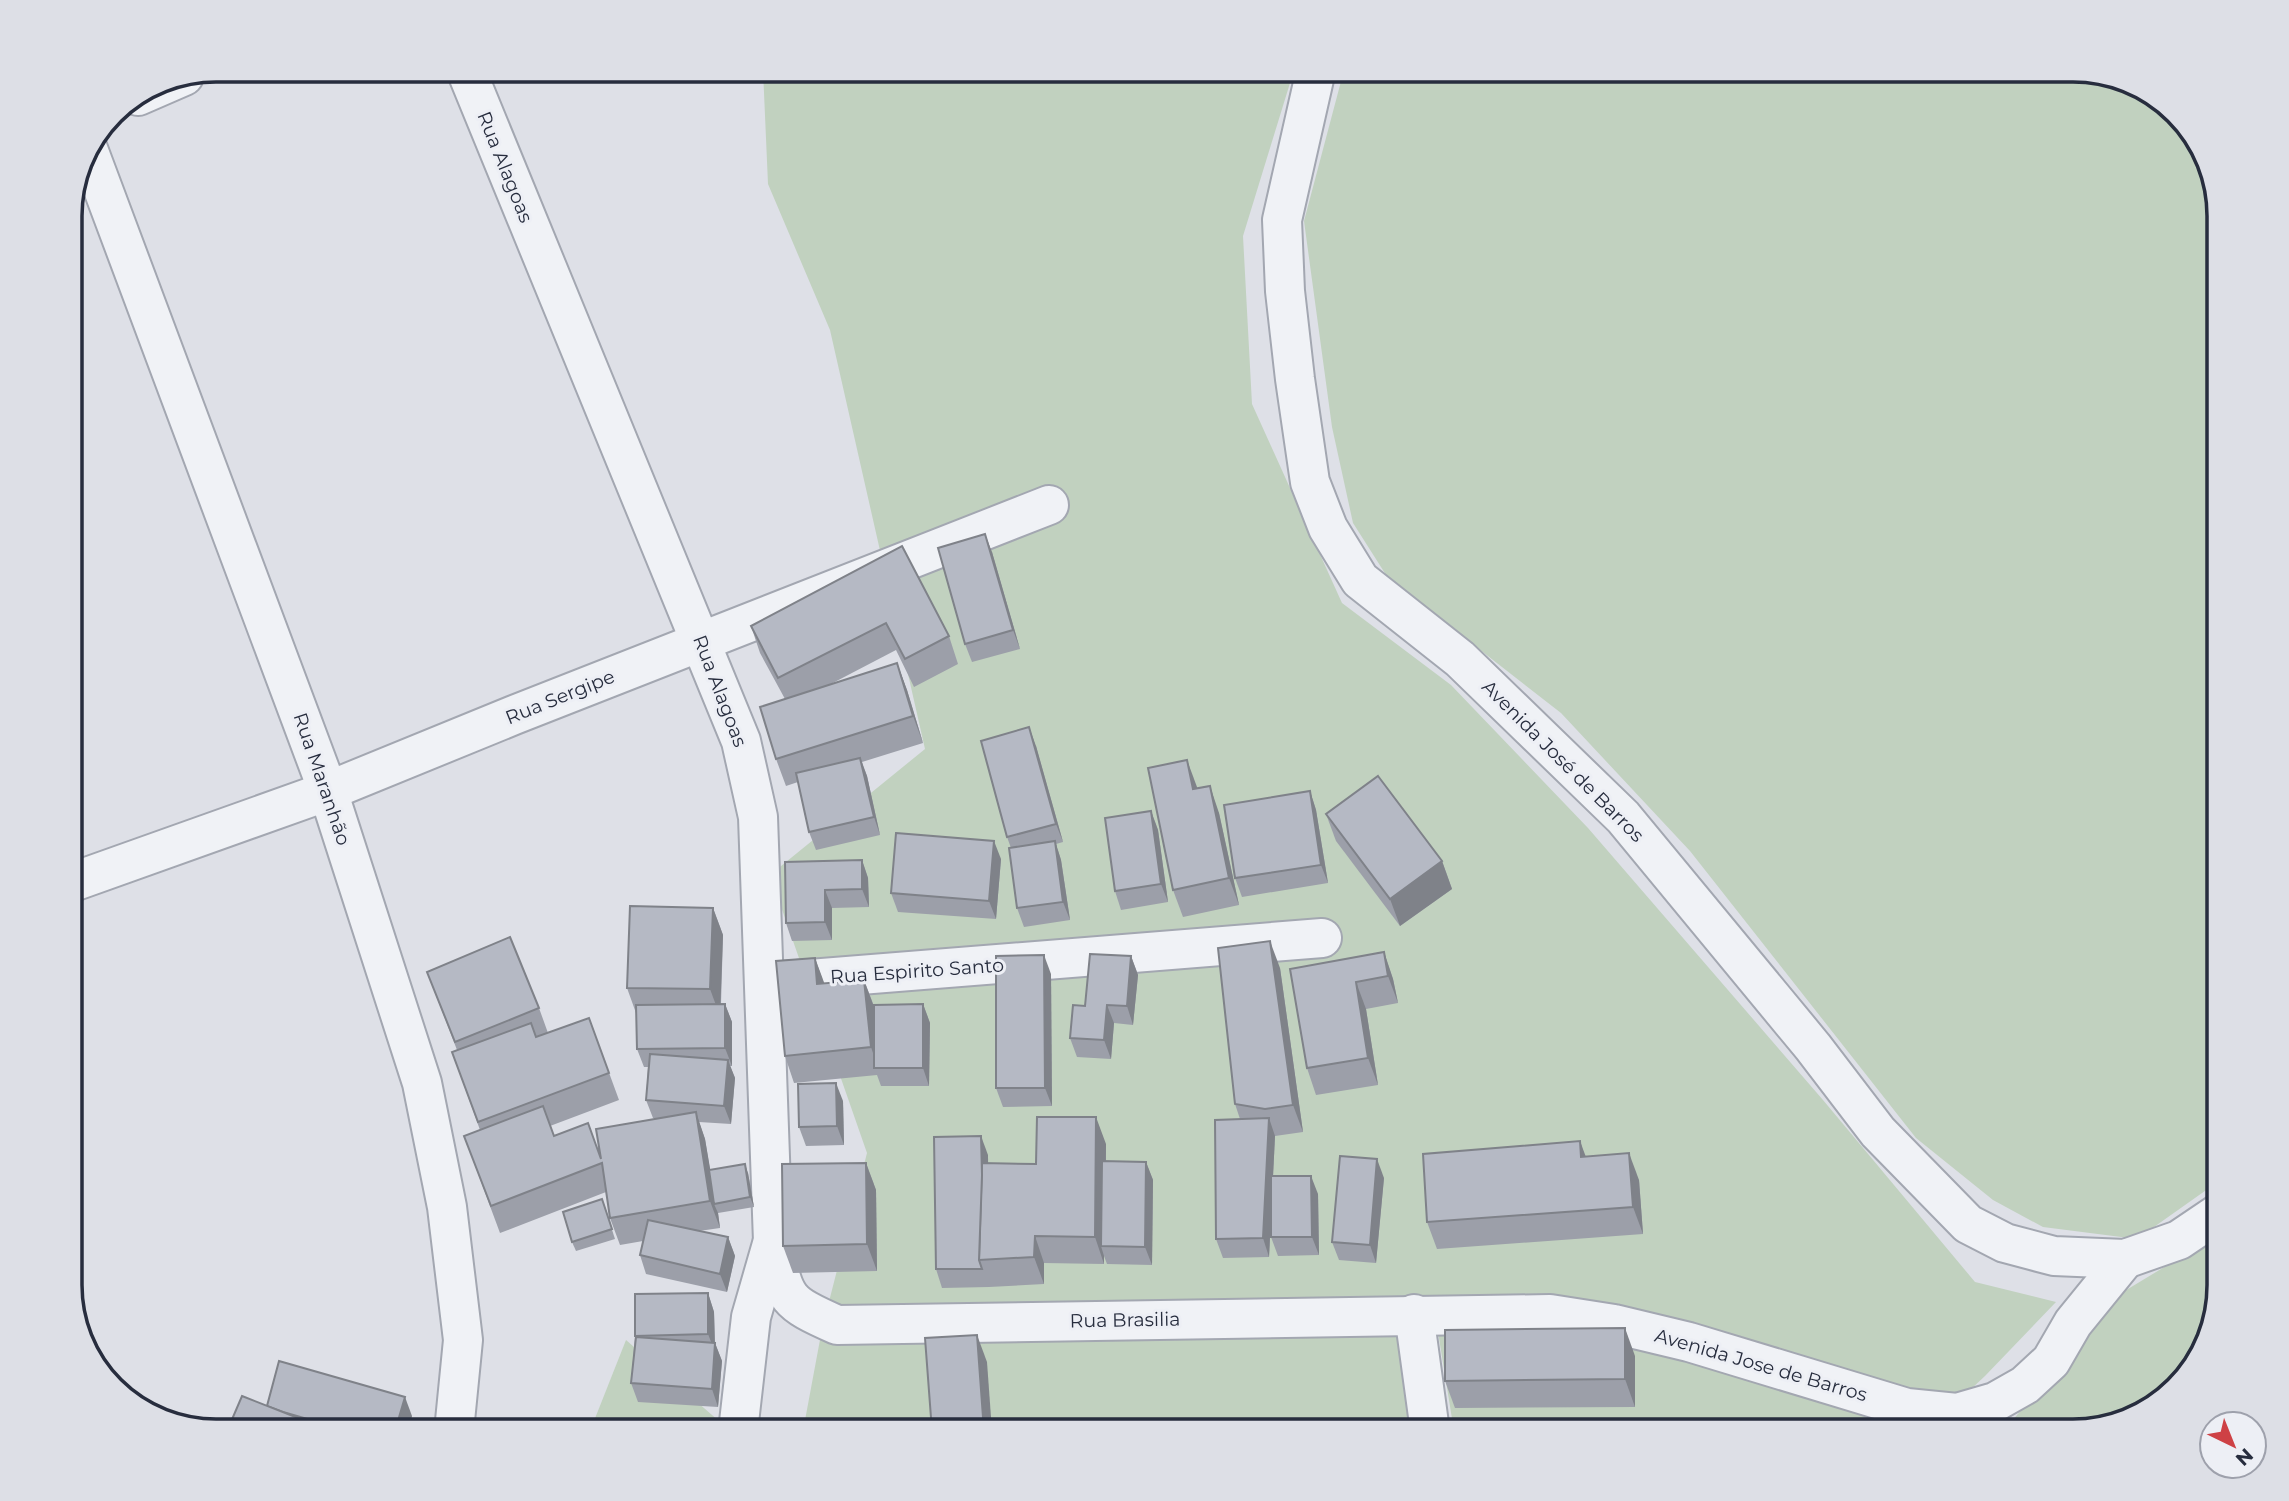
<svg xmlns="http://www.w3.org/2000/svg" width="2289" height="1501" font-family="Montserrat,sans-serif">
  <style>
    .green { fill: #c1d1bf }
    .lines { fill: none; stroke-linecap: round; stroke-linejoin: round }
    .minor-casing { stroke: #a3a7b1; stroke-width: 42 }
    .minor { stroke: #f0f2f6; stroke-width: 38 }
    .wall { fill: #9c9fa9 }
    .shaded-wall { fill: #7f8289 }
    .building { fill: #b5b9c4; stroke: #7f8289; stroke-width: 2 }
    .labels { text-anchor: middle; dominant-baseline: central; stroke-width: 6; stroke-linejoin: round; paint-order: stroke }
    .street-label { font-size: 19px; fill: #272d3e; stroke: #edeff5 }
    .rim { fill: none; stroke: #272d3e; stroke-width: 3.5 }
  </style>
  <rect width="100%" height="100%" fill="#dee0e7"/>
  <g class="green">
    <polygon points="763,70 1294,70 1243,236 1252,404 1342,603 1451,685 1588,828 1823,1100 1975,1282 2056,1302 1985,1376 1926,1431 1454,1431 1438,1332 1428,1431 803,1431 822,1329 867,1153 770,875 925,749 830,330 768,184"/>
    <polygon points="1344,70 2073,70 2154,94 2200,143 2219,215 2219,1181 2137,1239 2043,1227 1993,1200 1916,1138 1690,851 1561,713 1388,578 1353,523 1332,427 1304,221"/>
    <polygon points="2219,1234 2219,1286 2195,1366 2146,1412 2074,1431 1930,1431 2012,1421 2118,1295"/>
    <polygon points="626,1340 720,1422 717,1431 590,1431"/>
  </g>
  <g class="lines">
    <g class="minor-casing">
      <g id="minor">
        <path d="M466 70 741 741 758 817 773 1242C785 1299 783 1301 837 1325L1550 1314 1614 1324 1689 1342 1907 1408 1957 1413 1995 1402 2025 1385 2051 1361 2073 1323 2125 1259"/>
        <polyline points="1316,70 1282,220 1285,291 1295,379 1310,482 1328,528 1360,580 1460,659 1623,817 1813,1047 1878,1132 1968,1224 2005,1243 2054,1256 2125,1259 2179,1240 2219,1213"/>
        <polyline points="138,96 184,76"/>
        <polyline points="88,149 328,791 422,1083 447,1207 463,1340 454,1431"/>
        <polyline points="70,883 328,791 514,715 1049,505"/>
        <polyline points="772,982 1322,938"/>
        <polyline points="1414,1314 1430,1431"/>
        <polyline points="738,1431 751,1317 772,1244"/>
      </g>
    </g>
    <use href="#minor" class="minor"/>
  </g>
  <g class="wall">
    <polygon points="902,546 949,636 958,664 914,687 896,650 827,686 897,663 907,690 923,743 862,762 867,776 880,835 816,850 809,832 798,782 786,786 776,759 785,699 760,653 751,626"/>
    <polygon points="992,552 1020,649 972,662 965,644"/>
    <polygon points="1036,746 1063,842 1056,844 1061,860 1070,920 1024,927 1017,908 1011,848 1007,837"/>
    <polygon points="1197,788 1219,813 1239,905 1183,917 1173,890"/>
    <polygon points="1310,791 1316,810 1328,883 1242,897 1235,878"/>
    <polygon points="1151,811 1158,830 1168,902 1121,910 1115,891"/>
    <polygon points="1326,814 1442,861 1452,889 1400,926 1336,841"/>
    <polygon points="1001,859 996,919 898,912 891,893"/>
    <polygon points="862,860 868,878 869,907 832,908 832,940 792,941 786,923"/>
    <polygon points="713,908 723,935 721,1004 725,1004 732,1022 732,1066 730,1066 735,1078 731,1124 699,1122 705,1139 710,1170 748,1173 754,1207 718,1213 720,1228 699,1231 728,1237 735,1256 727,1292 646,1274 640,1255 643,1241 620,1245 610,1218 606,1192 500,1233 464,1136 480,1130 452,1052 457,1050 427,972 539,1008 548,1033 589,1018 619,1100 550,1126 554,1136 601,1159 656,1119 653,1118 646,1100 648,1067 644,1067 637,1049 636,1013 627,988"/>
    <polygon points="1384,952 1393,979 1398,1003 1366,1009 1378,1085 1316,1095 1307,1068 1290,969"/>
    <polygon points="1131,956 1138,975 1133,1025 1114,1023 1111,1059 1077,1057 1070,1038 1085,1006"/>
    <polygon points="815,958 824,984 864,980 874,1006 923,1004 930,1023 929,1086 881,1086 877,1075 794,1083 785,1056"/>
    <polygon points="1280,968 1303,1132 1275,1136 1273,1176 1318,1194 1319,1255 1278,1256 1271,1237 1271,1221 1269,1257 1223,1258 1216,1239 1240,1119 1235,1104"/>
    <polygon points="1051,974 1052,1106 1003,1107 996,1088"/>
    <polygon points="843,1101 844,1145 806,1146 799,1127"/>
    <polygon points="1580,1141 1585,1157 1639,1180 1643,1234 1437,1249 1427,1222"/>
    <polygon points="1106,1144 1106,1161 1146,1162 1153,1180 1152,1265 1107,1264 1104,1256 1104,1264 1044,1263 1044,1284 989,1287 942,1288 936,1269 988,1155 988,1163 1036,1164"/>
    <polygon points="866,1163 876,1190 877,1271 793,1273 783,1246"/>
    <polygon points="1384,1178 1376,1263 1339,1260 1332,1242"/>
    <polygon points="602,1199 615,1239 576,1251 572,1242"/>
    <polygon points="708,1293 714,1312 715,1343 722,1361 718,1407 638,1402 631,1383 635,1336"/>
    <polygon points="1635,1356 1635,1407 1455,1408 1445,1381"/>
    <polygon points="267,1406 412,1416 407,1431 227,1431"/>
  </g>
  <g class="shaded-wall">
    <polygon points="985,534 992,552 1020,649 1013,630"/>
    <polygon points="897,663 907,690 923,743 913,716"/>
    <polygon points="1029,727 1036,746 1063,842 1056,824"/>
    <polygon points="860,758 867,776 880,835 874,817"/>
    <polygon points="1187,760 1197,787 1203,816 1193,789"/>
    <polygon points="1210,786 1219,813 1239,905 1229,878"/>
    <polygon points="1310,791 1316,810 1328,883 1321,865"/>
    <polygon points="1151,811 1158,830 1168,902 1161,884"/>
    <polygon points="994,841 1001,859 996,919 989,901"/>
    <polygon points="1055,841 1061,860 1070,920 1063,902"/>
    <polygon points="862,860 868,878 869,907 862,889"/>
    <polygon points="1442,861 1452,889 1400,926 1390,899"/>
    <polygon points="825,890 832,908 832,940 825,922"/>
    <polygon points="713,908 723,935 720,1016 710,989"/>
    <polygon points="1270,941 1280,968 1303,1132 1293,1105"/>
    <polygon points="1384,952 1393,979 1398,1003 1388,976"/>
    <polygon points="1044,955 1051,974 1052,1106 1045,1088"/>
    <polygon points="1131,956 1138,975 1133,1025 1127,1006"/>
    <polygon points="815,958 825,985 817,984"/>
    <polygon points="864,980 874,1007 878,1068 871,1047"/>
    <polygon points="1356,982 1366,1009 1378,1085 1368,1058"/>
    <polygon points="725,1004 732,1022 732,1066 725,1048"/>
    <polygon points="923,1004 930,1023 929,1086 923,1068"/>
    <polygon points="1107,1005 1114,1023 1111,1059 1104,1040"/>
    <polygon points="728,1060 735,1078 731,1124 724,1106"/>
    <polygon points="836,1083 843,1101 844,1145 837,1126"/>
    <polygon points="696,1112 705,1139 716,1203 714,1204 718,1213 720,1228 710,1201"/>
    <polygon points="1096,1117 1106,1144 1105,1246 1101,1246 1104,1256 1104,1264 1095,1237"/>
    <polygon points="1269,1118 1275,1136 1269,1257 1263,1238"/>
    <polygon points="981,1136 988,1155 989,1260 982,1260"/>
    <polygon points="1580,1141 1590,1168 1581,1157"/>
    <polygon points="1629,1153 1639,1180 1643,1234 1633,1207"/>
    <polygon points="1377,1159 1384,1178 1376,1263 1370,1245"/>
    <polygon points="1146,1162 1153,1180 1152,1265 1145,1247"/>
    <polygon points="866,1163 876,1190 877,1271 867,1244"/>
    <polygon points="745,1164 748,1173 754,1207 750,1197"/>
    <polygon points="1311,1176 1318,1194 1319,1255 1312,1237"/>
    <polygon points="1035,1236 1044,1263 1044,1284 1034,1257"/>
    <polygon points="728,1237 735,1256 727,1292 720,1274"/>
    <polygon points="708,1293 714,1312 715,1350 715,1343 722,1361 718,1407 712,1389 715,1352 708,1334"/>
    <polygon points="1625,1328 1635,1356 1635,1407 1625,1379"/>
    <polygon points="977,1335 987,1362 992,1431 984,1431"/>
    <polygon points="405,1397 412,1416 407,1431 395,1431"/>
  </g>
  <g class="building">
    <polygon points="985,534 1013,630 965,644 938,548"/>
    <polygon points="902,546 949,636 905,659 886,623 778,678 751,626"/>
    <polygon points="897,663 913,716 776,759 760,707"/>
    <polygon points="1029,727 1056,824 1007,837 981,741"/>
    <polygon points="860,758 874,817 809,832 796,773"/>
    <polygon points="1187,760 1193,789 1210,786 1229,878 1173,890 1148,768"/>
    <polygon points="1378,776 1442,861 1390,899 1326,814"/>
    <polygon points="1310,791 1321,865 1235,878 1224,805"/>
    <polygon points="1151,811 1161,884 1115,891 1105,818"/>
    <polygon points="896,833 994,841 989,901 891,893"/>
    <polygon points="1055,841 1063,902 1017,908 1009,848"/>
    <polygon points="862,860 862,889 825,890 825,922 786,923 785,862"/>
    <polygon points="630,906 713,908 710,989 627,988"/>
    <polygon points="510,937 539,1008 455,1042 427,972"/>
    <polygon points="1270,941 1293,1105 1265,1109 1235,1104 1218,948"/>
    <polygon points="1384,952 1388,976 1356,982 1368,1058 1307,1068 1290,969"/>
    <polygon points="1090,954 1131,956 1127,1006 1107,1005 1104,1040 1070,1038 1073,1005 1085,1006"/>
    <polygon points="1044,955 1045,1088 996,1088 996,956"/>
    <polygon points="815,958 817,984 864,980 871,1047 785,1056 776,961"/>
    <polygon points="725,1004 725,1048 637,1049 636,1005"/>
    <polygon points="923,1004 923,1068 874,1068 874,1005"/>
    <polygon points="589,1018 609,1073 478,1122 452,1052 531,1023 536,1037"/>
    <polygon points="650,1054 728,1060 724,1106 646,1100"/>
    <polygon points="836,1083 837,1126 799,1127 798,1084"/>
    <polygon points="543,1106 554,1136 588,1123 601,1159 596,1129 696,1112 710,1201 610,1218 602,1163 491,1206 464,1136"/>
    <polygon points="1037,1117 1096,1117 1095,1237 1035,1236 1034,1257 979,1260 982,1163 1036,1164"/>
    <polygon points="1269,1118 1263,1238 1216,1239 1215,1120"/>
    <polygon points="981,1136 982,1175 979,1260 982,1269 936,1269 934,1137"/>
    <polygon points="1580,1141 1581,1157 1629,1153 1633,1207 1427,1222 1423,1154"/>
    <polygon points="1340,1156 1377,1159 1370,1245 1332,1242"/>
    <polygon points="1102,1161 1146,1162 1145,1247 1101,1246"/>
    <polygon points="866,1163 867,1244 783,1246 782,1164"/>
    <polygon points="745,1164 750,1197 714,1204 709,1170"/>
    <polygon points="1271,1176 1311,1176 1312,1237 1271,1237"/>
    <polygon points="602,1199 612,1229 572,1242 563,1212"/>
    <polygon points="648,1220 728,1237 720,1274 640,1255"/>
    <polygon points="708,1293 708,1334 635,1336 635,1294"/>
    <polygon points="1625,1328 1625,1379 1445,1381 1445,1330"/>
    <polygon points="977,1335 984,1431 932,1431 925,1338"/>
    <polygon points="636,1337 715,1343 712,1389 631,1383"/>
    <polygon points="279,1361 405,1397 395,1431 349,1431 283,1412 267,1406"/>
    <polygon points="242,1396 331,1431 227,1431"/>
  </g>
  <g class="labels">
    <g class="street-label">
      <text transform="translate(505 167) rotate(68)">Rua Alagoas</text>
      <text transform="translate(720 691) rotate(69)">Rua Alagoas</text>
      <text transform="translate(560 697) rotate(-22)">Rua Sergipe</text>
      <text transform="translate(1563 761) rotate(45)">Avenida José de Barros</text>
      <text transform="translate(322 779) rotate(71)">Rua Maranhão</text>
      <text transform="translate(917 971) rotate(-4)">Rua Espirito Santo</text>
      <text transform="translate(1125 1320) rotate(-1)">Rua Brasilia</text>
      <text transform="translate(1761 1365) rotate(16)">Avenida Jose de Barros</text>
    </g>
  </g>
  <path d="M0 0H2289V1501H0ZM216 82H2073A134 134 0 0 1 2207 216V1285A134 134 0 0 1 2073 1419H216A134 134 0 0 1 82 1285V216A134 134 0 0 1 216 82Z" fill="#dddfe6" fill-rule="evenodd"/>
  <path class="rim" d="M216 82H2073A134 134 0 0 1 2207 216V1285A134 134 0 0 1 2073 1419H216A134 134 0 0 1 82 1285V216A134 134 0 0 1 216 82Z"/>
  <g transform="translate(2233 1445) rotate(137)"><circle r="33" fill="#edeff5" stroke="#9ea1ac" stroke-width="2"/>
  <path d="M0-5L12 26L0 18L-12 26Z" fill="#ce4145"/>
  <text y="-10" font-size="19" font-weight="bold" text-anchor="middle" fill="#272d3e">N</text>
  </g>
</svg>
